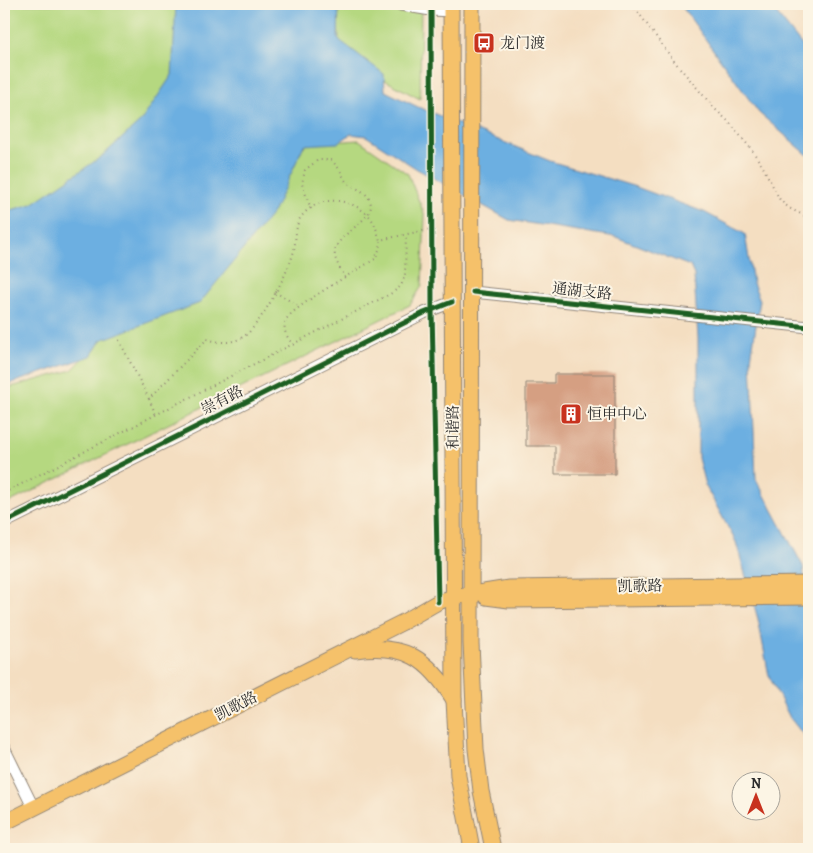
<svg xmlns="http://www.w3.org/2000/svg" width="813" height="853" font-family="Alegreya,'Noto Serif SC',serif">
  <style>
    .green { fill: #b5d880; stroke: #708256 }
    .water { fill: #6cafe1; stroke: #4c6d86 }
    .building { fill: #d59f82 }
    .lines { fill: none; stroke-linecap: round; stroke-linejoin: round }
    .minor-casing { stroke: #908476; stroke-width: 13 }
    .major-casing { stroke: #908476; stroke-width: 17 }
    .path { stroke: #908476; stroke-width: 2; stroke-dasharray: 1 4; stroke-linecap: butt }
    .minor { stroke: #fff; stroke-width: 11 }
    .major { stroke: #f5c16b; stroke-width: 15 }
    .cycleway-casing { stroke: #fcf5e5; stroke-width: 8 }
    .cycleway { stroke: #1b5e20; stroke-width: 5 }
    .labels { text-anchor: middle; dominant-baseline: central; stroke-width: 4; stroke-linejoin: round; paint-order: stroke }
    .poi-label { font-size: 15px; fill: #2b2b2b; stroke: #fcf5e5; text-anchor: start }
    .street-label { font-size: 15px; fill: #2b2b2b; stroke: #fcf5e5 }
  </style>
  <rect width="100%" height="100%" fill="#fcf5e5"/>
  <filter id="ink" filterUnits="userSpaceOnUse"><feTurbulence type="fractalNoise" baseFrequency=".02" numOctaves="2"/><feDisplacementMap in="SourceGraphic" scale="10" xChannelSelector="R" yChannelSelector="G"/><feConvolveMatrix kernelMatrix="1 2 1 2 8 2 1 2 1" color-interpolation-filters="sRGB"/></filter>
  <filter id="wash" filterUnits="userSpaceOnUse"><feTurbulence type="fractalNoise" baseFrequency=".0096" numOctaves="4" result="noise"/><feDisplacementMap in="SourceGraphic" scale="20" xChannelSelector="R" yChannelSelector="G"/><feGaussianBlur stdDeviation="1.12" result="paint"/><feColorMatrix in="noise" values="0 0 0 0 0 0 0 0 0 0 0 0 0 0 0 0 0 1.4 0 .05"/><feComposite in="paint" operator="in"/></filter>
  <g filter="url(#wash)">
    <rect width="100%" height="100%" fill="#f4dec1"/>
    <g class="green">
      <polygon points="4,4 187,4 199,63 59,225 4,241"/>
      <polygon points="337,4 421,4 420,99 340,56"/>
      <polygon points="359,140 408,174 425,216 422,286 410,305 4,505 4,389 72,370 101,340 290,155 308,144"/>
    </g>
    <g class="water">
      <polygon points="176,4 339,4 338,39 384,74 385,91 418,107 550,161 636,187 704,212 745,234 753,283 760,300 751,359 756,479 803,566 809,616 809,742 790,718 769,676 758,619 736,542 705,485 698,458 698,338 694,275 690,266 616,237 509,220 417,169 366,136 351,134 338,143 304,145 274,211 200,303 101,340 91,356 12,383 4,388 4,212 32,204 101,157 141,121 172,75"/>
      <polygon points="680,4 769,4 809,54 809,156 759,113"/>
    </g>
    <g id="blocks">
      <polygon class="building" points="554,374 615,374 615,474 555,474 555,446 526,446 526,383 554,383"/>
    </g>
  </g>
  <g filter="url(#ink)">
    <use href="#blocks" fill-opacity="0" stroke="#908476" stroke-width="1"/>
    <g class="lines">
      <g class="minor-casing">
        <g id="minor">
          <polyline points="401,5 431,10 451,11"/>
          <polyline points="473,292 809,327"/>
          <polyline points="4,523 424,313 452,302"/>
          <polyline points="4,748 33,807"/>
        </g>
      </g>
      <g class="major-casing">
        <g id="major">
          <polyline points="451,4 454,700 458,776 472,849"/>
          <polyline points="472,4 471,643 476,749 481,791 493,849"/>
          <polyline points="486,597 509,600 809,597"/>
          <path d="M355 650C405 643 428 658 454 700"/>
          <polyline points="4,823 405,621 438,602 453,597 509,588 809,584"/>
        </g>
      </g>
      <g class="path">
        <polyline points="632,4 674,61 715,109 729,122 752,150 763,167 780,200 789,208 809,218"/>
        <path d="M311 209 302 184 305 170 318 160H331C335 164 339 168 341 172 343 175 344 180 347 182 355 189 366 190 370 201 378 221 331 234 335 256 336 263 342 271 345 277"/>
        <polyline points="805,216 809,208"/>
        <polyline points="275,292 300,307"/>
        <path d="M119 340 149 399 207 339C219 343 231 344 243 337 259 328 291 268 294 250 296 240 295 225 301 217 319 194 350 197 369 216 375 222 377 232 380 240L431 229"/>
        <path d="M294 345C287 338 282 330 286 320 292 307 359 269 375 259L380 248V241"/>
        <polyline points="149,399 156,415"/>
        <polyline points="4,493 392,293 401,286 405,275 406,235"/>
      </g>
      <use href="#minor" class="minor"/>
      <use href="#major" class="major"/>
      <g class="cycleway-casing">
        <g id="cycleway">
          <polyline points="431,4 432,310 438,602"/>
          <polyline points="473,292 809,327"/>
          <polyline points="4,523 424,313 452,302"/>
        </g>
      </g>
      <use href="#cycleway" class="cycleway"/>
    </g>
  </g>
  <defs>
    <g id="bus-square" transform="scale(1.125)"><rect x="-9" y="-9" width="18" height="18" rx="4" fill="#c8321e" stroke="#fcf5e5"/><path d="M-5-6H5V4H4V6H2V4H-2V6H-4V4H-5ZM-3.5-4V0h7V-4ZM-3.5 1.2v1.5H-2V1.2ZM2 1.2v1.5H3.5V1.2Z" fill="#fff"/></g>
    <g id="building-square" transform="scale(1.125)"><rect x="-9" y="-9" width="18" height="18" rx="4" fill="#c8321e" stroke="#fcf5e5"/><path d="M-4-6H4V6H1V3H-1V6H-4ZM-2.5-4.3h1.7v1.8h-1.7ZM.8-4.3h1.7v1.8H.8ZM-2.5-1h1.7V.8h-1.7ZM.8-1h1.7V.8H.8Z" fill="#fff"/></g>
  </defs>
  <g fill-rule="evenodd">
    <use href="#bus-square" x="484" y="43"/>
    <use href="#building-square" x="571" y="414"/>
  </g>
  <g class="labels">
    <g class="poi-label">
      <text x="500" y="43">龙门渡</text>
      <text x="587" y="414">恒申中心</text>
    </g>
    <g class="street-label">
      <text transform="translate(582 291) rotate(6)">通湖支路</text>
      <text transform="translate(222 400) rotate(-27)">崇有路</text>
      <text transform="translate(453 427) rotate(-90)">和谐路</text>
      <text transform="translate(640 586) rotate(-1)">凯歌路</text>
      <text transform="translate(236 706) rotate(-27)">凯歌路</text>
    </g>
  </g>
  <rect width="813" height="853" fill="none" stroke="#fcf5e5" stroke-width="20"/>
  <g transform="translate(756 796)"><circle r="24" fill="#fcf5e5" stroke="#a8a49b"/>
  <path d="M0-4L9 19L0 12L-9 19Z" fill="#c8321e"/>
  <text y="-8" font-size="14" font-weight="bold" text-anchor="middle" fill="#2b2b2b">N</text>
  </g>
</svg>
